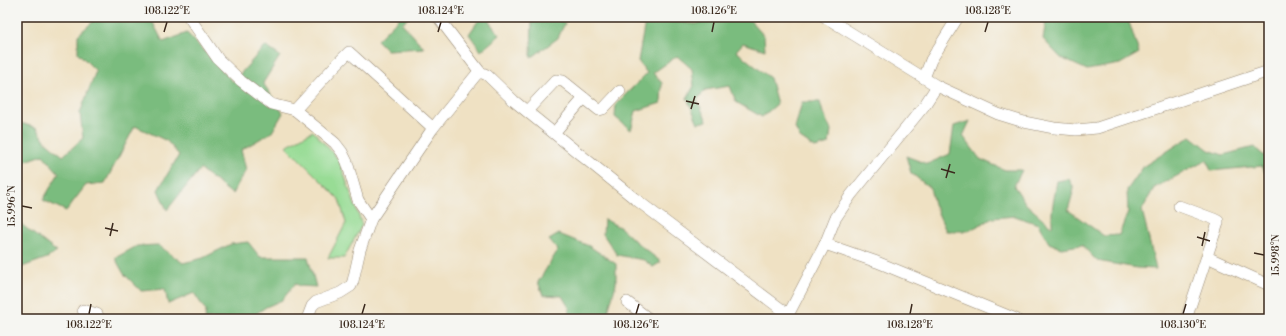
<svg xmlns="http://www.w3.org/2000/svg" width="1286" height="336" font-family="'Libre Bodoni',serif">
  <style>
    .green { fill: #98dc95; stroke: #6a835a }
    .forest { fill: #7abc7e; stroke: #5a734e }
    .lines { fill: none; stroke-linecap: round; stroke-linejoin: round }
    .minor-casing { stroke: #958670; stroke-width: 12 }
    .minor { stroke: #fff; stroke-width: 11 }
    .ticks { fill: none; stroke: #3b2a1e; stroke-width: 1.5 }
    .neatline { fill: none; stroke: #3b2a1e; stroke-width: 1.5 }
    .ticks-label { font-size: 10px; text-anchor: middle; fill: #3b2a1e }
  </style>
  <rect width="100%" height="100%" fill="#f6f6f2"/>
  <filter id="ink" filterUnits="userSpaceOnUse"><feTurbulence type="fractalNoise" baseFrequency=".025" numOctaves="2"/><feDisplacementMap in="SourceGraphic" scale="8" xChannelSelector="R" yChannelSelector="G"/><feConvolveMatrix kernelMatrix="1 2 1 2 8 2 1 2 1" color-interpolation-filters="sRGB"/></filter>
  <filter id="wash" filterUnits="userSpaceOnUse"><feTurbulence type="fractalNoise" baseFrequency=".012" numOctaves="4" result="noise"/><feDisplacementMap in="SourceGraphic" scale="16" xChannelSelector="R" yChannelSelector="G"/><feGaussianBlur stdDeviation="0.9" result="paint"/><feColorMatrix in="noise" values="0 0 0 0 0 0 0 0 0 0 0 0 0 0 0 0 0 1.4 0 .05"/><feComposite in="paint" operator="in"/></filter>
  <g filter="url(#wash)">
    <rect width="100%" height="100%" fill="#efe1c3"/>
    <polygon class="green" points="313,131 339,160 362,225 344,258 328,258 346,223 339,199 286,146"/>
    <g class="forest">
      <polygon points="98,17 150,17 163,42 187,33 233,82 265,46 280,56 263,83 283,113 272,132 241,150 246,170 232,194 200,169 167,210 158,190 179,155 167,141 135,126 105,183 86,185 66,211 43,200 59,173 43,155 26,161 17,159 17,122 37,128 46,142 63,156 83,138 80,113 96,71 78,53 78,35"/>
      <polygon points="400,17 409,17 402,23 424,48 387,50 377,40"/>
      <polygon points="481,17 491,17 489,22 500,35 481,51 469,34"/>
      <polygon points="532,17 552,17 565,23 558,38 531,58"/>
      <polygon points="639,17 668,17 668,21 696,24 716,17 747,17 764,36 765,50 743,43 736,51 770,78 777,104 762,117 736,102 730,86 705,90 697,100 707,121 698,123 687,98 694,86 692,69 677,56 653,73 662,83 661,103 636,111 631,130 615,117 616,104 647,73 638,61 645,22"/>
      <polygon points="1043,17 1130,17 1128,19 1139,53 1120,64 1087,70 1061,58 1043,39 1046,20"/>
      <polygon points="802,102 820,102 823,113 831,130 829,144 815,148 800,138 795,128"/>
      <polygon points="970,121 963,136 980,159 1005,170 1022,170 1014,186 1026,204 1052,227 1052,210 1057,181 1069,179 1074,189 1068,210 1104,236 1119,235 1128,212 1127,190 1144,166 1191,136 1209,150 1223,155 1254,147 1269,160 1269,181 1262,166 1211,171 1207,160 1154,188 1142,210 1156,269 1137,268 1097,261 1082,245 1061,248 1049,243 1038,224 1015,216 993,218 968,231 946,231 934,204 930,188 911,173 906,156 927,164 950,154 954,126"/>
      <polygon points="17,216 22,225 57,252 47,258 22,267 17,278"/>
      <polygon points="604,219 621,228 636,242 661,262 653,267 644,260 617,255 603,234"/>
      <polygon points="559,234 589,246 616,264 616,284 606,319 567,319 570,309 562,296 543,295 538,282 558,250 549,240"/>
      <polygon points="248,242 260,257 308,257 316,287 300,286 295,284 282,300 266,307 248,319 205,319 206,311 194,293 168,304 165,289 141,291 124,274 115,258 137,246 158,245 183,263 203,258 231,244"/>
      <polygon points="485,315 528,318 547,316 547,319 482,319"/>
    </g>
  </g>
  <g filter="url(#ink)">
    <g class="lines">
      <g class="minor-casing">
        <g id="minor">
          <polyline points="189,17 218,59 241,81 271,104 295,110 335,143 342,152 347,162 358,200 371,219"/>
          <polyline points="438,17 480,72 487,75 514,101 634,198 789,315"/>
          <polyline points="825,17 937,86 998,114 1024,122 1054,128 1076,130 1097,128 1269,71"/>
          <polyline points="924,78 931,60 958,17"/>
          <polyline points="295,110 334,67 349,52 433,128"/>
          <polyline points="527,111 556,80 563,81 599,110 603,109 620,91"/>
          <polyline points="554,133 584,98"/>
          <polyline points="1179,206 1214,219 1218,221 1218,223 1186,319"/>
          <polyline points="825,244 877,262 1016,319"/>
          <polyline points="1207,257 1269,285"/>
          <polyline points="627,302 649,319"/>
          <polyline points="83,310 97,314 98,316 98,319"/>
          <polyline points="307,319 312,306 316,302 340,293 351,286 353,281 360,250 371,219 433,128 476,75 480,72"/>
          <polyline points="786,319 825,244 835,219 851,195 924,106 937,86"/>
        </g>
      </g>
      <use href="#minor" class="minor"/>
    </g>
  </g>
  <path class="ticks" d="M164 32 167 22M438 32 441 22M712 32 714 22M985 32 988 22M686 101 699 104M691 109 695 96M941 169 955 173M946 178 950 164M22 206 32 208M105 228 118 231M110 236 113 223M1197 237 1210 241M1202 246 1205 232M1254 253 1264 255M89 314 91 304M362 314 365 304M636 314 639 304M910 314 912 304M1183 314 1186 304"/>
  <rect width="1286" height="336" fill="none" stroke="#f6f6f2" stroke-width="44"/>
  <rect x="22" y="22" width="1242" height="292" class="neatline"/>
  <g class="ticks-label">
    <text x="167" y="14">108.122°E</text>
    <text x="441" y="14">108.124°E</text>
    <text x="714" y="14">108.126°E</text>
    <text x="988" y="14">108.128°E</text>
    <text transform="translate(11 206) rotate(-90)" y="4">15.996°N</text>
    <text transform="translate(1275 255) rotate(-90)" y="4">15.998°N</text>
    <text x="89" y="328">108.122°E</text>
    <text x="362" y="328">108.124°E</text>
    <text x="636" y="328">108.126°E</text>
    <text x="910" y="328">108.128°E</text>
    <text x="1183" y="328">108.130°E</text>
  </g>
</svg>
